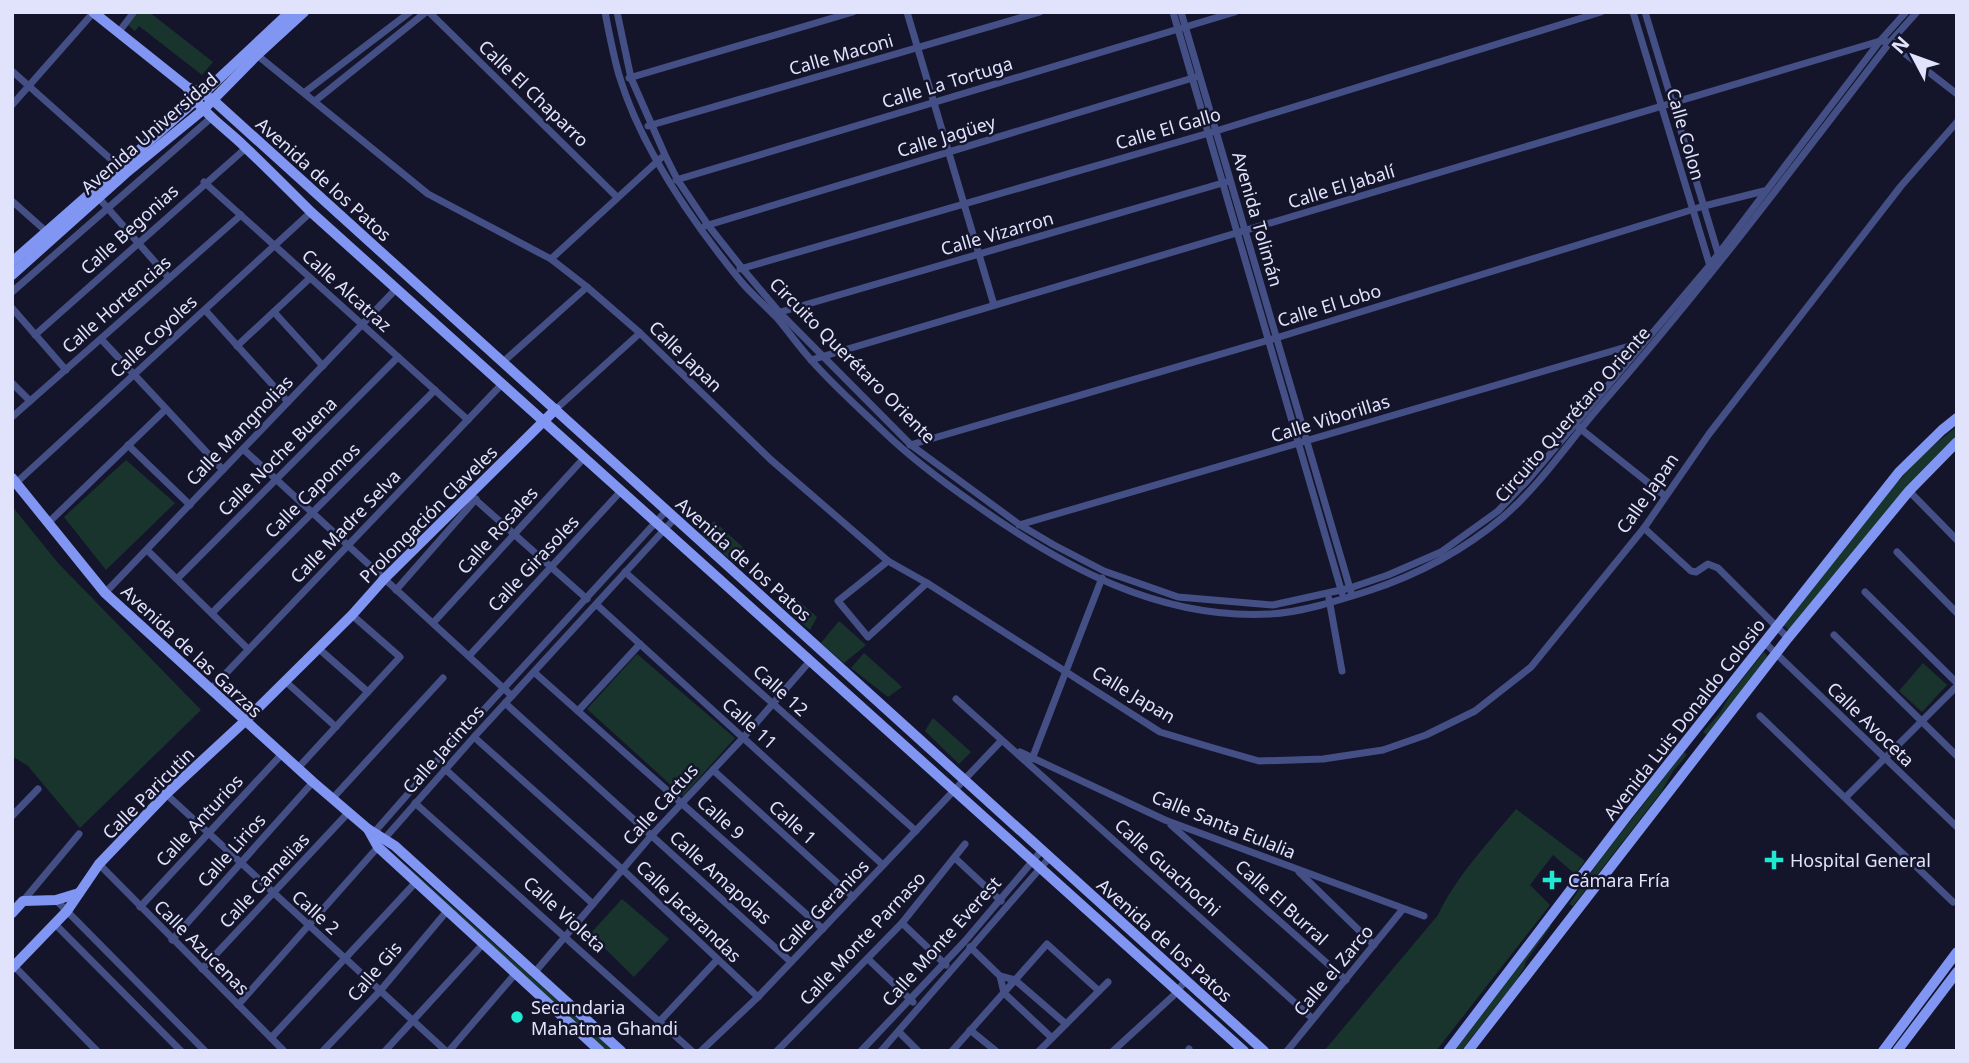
<svg xmlns="http://www.w3.org/2000/svg" width="1969" height="1063" font-family="'Noto Sans',sans-serif">
  <style>
    .green { fill: #18342d }
    .lines { fill: none; stroke-linecap: round; stroke-linejoin: round }
    .street { stroke: #444f85; stroke-width: 7 }
    .secondary { stroke: #8196f2; stroke-width: 10 }
    .poi-dot { fill: #20e9d2; stroke: #14152b; stroke-width: 2.5 }
    .labels { text-anchor: middle; dominant-baseline: central; stroke-width: 5; stroke-linejoin: round; paint-order: stroke }
    .street-label { font-size: 18px; fill: #e1e3fc; stroke: #14152b }
    .poi-label { font-size: 18px; fill: #e1e3fc; stroke: #14152b; text-anchor: start }
  </style>
  <rect width="100%" height="100%" fill="#14152b"/>
  <g class="green">
    <polygon points="139,12 149,12 213,62 202,75 139,26 135,31 128,25"/>
    <polygon points="1957,426 1957,436 1907,487 1790,631 1783,625 1895,485 1921,456"/>
    <polygon points="126,460 175,503 106,570 64,517"/>
    <polygon points="12,506 58,563 201,710 80,828 28,766 12,756"/>
    <polygon points="714,521 747,551 735,564 702,535"/>
    <polygon points="787,591 817,617 810,630 777,602"/>
    <polygon points="839,621 866,645 844,663 821,643"/>
    <polygon points="1764,652 1769,658 1707,735 1703,732 1719,714 1732,692"/>
    <polygon points="864,653 902,687 888,697 851,668"/>
    <polygon points="637,654 735,738 683,796 587,709"/>
    <polygon points="1923,663 1947,685 1922,712 1899,691"/>
    <polygon points="933,718 971,752 959,764 925,731"/>
    <polygon points="1684,752 1687,755 1673,771 1662,791 1573,906 1569,904 1603,856"/>
    <path d="M1516 809 1585 861 1575 874 1553 855 1530 885 1550 905 1436 1051H1324L1438 915C1457 875 1489 842 1516 809Z"/>
    <polygon points="406,865 614,1051 606,1051 403,868"/>
    <polygon points="622,899 669,939 634,977 590,934"/>
    <polygon points="1548,924 1551,926 1526,961 1524,968 1515,982 1461,1051 1452,1051"/>
  </g>
  <g class="lines">
    <g class="street">
      <polyline points="429,12 617,197"/>
      <path d="M605 12C609 33 613 54 619 75 641 148 691 220 739 279 750 293 765 305 777 318 789 332 799 347 812 361 834 386 859 408 883 431 912 459 943 482 976 505 1063 567 1160 620 1270 614 1299 613 1340 600 1368 591 1417 575 1464 550 1503 517 1540 485 1568 443 1599 407 1702 290 1795 165 1890 42L1917 12"/>
      <polyline points="617,12 631,78 665,155 677,179 708,225 742,268 780,313 911,445 1020,525 1054,545 1104,571 1178,597 1273,605 1350,588 1388,575 1441,552 1498,511 1528,480 1710,265 1880,41 1906,12"/>
      <polyline points="907,12 994,305"/>
      <polyline points="1173,12 1342,593"/>
      <polyline points="1181,12 1351,592"/>
      <polyline points="1633,12 1710,266"/>
      <polyline points="1645,12 1718,253"/>
      <polyline points="118,33 134,12"/>
      <polyline points="257,55 428,194 551,259 587,287 640,333 770,459 888,561 927,583 1160,732 1210,747 1259,761 1323,759 1383,750 1426,735 1475,711 1531,667 1644,528 1709,434 1901,186 1957,122"/>
      <polyline points="12,71 123,170"/>
      <polyline points="629,78 853,12"/>
      <polyline points="305,92 410,12"/>
      <polyline points="315,101 426,12"/>
      <polyline points="12,105 93,13"/>
      <polyline points="648,126 1040,12"/>
      <polyline points="676,180 1235,12"/>
      <polyline points="204,182 468,420"/>
      <polyline points="97,196 169,278"/>
      <polyline points="12,201 48,233"/>
      <polyline points="705,226 1196,77"/>
      <polyline points="551,259 661,158"/>
      <polyline points="740,269 1216,131 1601,12"/>
      <polyline points="12,292 212,117"/>
      <polyline points="12,308 66,370"/>
      <polyline points="205,310 288,402"/>
      <polyline points="274,312 323,366"/>
      <polyline points="777,313 1226,182"/>
      <polyline points="35,335 246,148"/>
      <polyline points="101,339 223,470"/>
      <polyline points="237,346 310,278"/>
      <polyline points="811,360 1880,41 1890,42 1957,94"/>
      <polyline points="503,362 587,287"/>
      <polyline points="12,383 30,401"/>
      <polyline points="556,409 640,333"/>
      <polyline points="12,417 241,215"/>
      <polyline points="1577,426 1665,496"/>
      <polyline points="128,445 190,505"/>
      <polyline points="910,445 1276,338 1704,206 1764,191"/>
      <polyline points="243,449 512,696"/>
      <polyline points="16,483 311,212"/>
      <polyline points="1909,491 1957,540"/>
      <polyline points="469,494 587,599"/>
      <polyline points="48,523 166,409"/>
      <polyline points="1019,525 1643,342"/>
      <polyline points="1644,528 1691,571 1696,572 1708,564 1718,568 1788,638"/>
      <polyline points="147,550 248,649"/>
      <polyline points="1897,552 1957,613"/>
      <polyline points="888,561 838,601 868,637 927,583"/>
      <polyline points="625,572 916,831"/>
      <polyline points="178,578 398,357"/>
      <polyline points="396,590 476,499"/>
      <polyline points="1865,592 1957,683"/>
      <polyline points="105,593 396,289"/>
      <polyline points="1329,599 1342,671"/>
      <polyline points="597,605 883,865"/>
      <polyline points="212,613 435,390"/>
      <polyline points="433,623 584,458"/>
      <polyline points="1834,635 1957,756"/>
      <polyline points="1764,642 1957,827"/>
      <polyline points="318,648 368,692"/>
      <polyline points="469,656 621,491"/>
      <polyline points="535,673 823,929"/>
      <polyline points="285,681 336,727"/>
      <polyline points="210,690 502,384"/>
      <polyline points="956,699 1312,1018"/>
      <polyline points="505,703 791,962"/>
      <polyline points="578,711 640,644"/>
      <polyline points="1760,716 1953,902"/>
      <polyline points="474,737 622,869 758,997"/>
      <polyline points="1020,752 1165,820 1424,916"/>
      <polyline points="1032,759 1102,578"/>
      <polyline points="298,768 400,657 352,615"/>
      <polyline points="445,769 593,904"/>
      <polyline points="713,770 853,897"/>
      <polyline points="166,794 446,1051"/>
      <polyline points="1846,797 1957,686"/>
      <polyline points="332,799 443,678"/>
      <polyline points="415,803 692,1051"/>
      <polyline points="12,816 38,789"/>
      <polyline points="1171,825 1346,980"/>
      <polyline points="371,836 436,762 667,510"/>
      <polyline points="385,838 474,737 675,518"/>
      <polyline points="955,858 1001,901"/>
      <polyline points="99,864 284,1051"/>
      <polyline points="1299,872 1374,945"/>
      <polyline points="56,900 205,1051"/>
      <polyline points="23,901 79,834"/>
      <polyline points="140,907 282,754"/>
      <polyline points="902,923 946,965"/>
      <polyline points="56,925 181,1051"/>
      <polyline points="172,940 313,782"/>
      <polyline points="970,947 1000,976 1015,980 1066,1024"/>
      <polyline points="868,959 913,1002"/>
      <polyline points="14,966 97,1051"/>
      <polyline points="202,969 348,813"/>
      <polyline points="535,972 651,836 743,738 810,661"/>
      <polyline points="1000,976 1004,993 1052,1038"/>
      <polyline points="238,1005 378,847"/>
      <polyline points="660,1021 717,960"/>
      <polyline points="970,1030 996,1051"/>
      <polyline points="899,1032 918,1051"/>
      <polyline points="271,1038 416,882"/>
      <polyline points="323,1051 380,991 447,911"/>
      <polyline points="385,1051 483,944"/>
      <polyline points="449,1051 516,973"/>
      <polyline points="701,1051 758,997 1001,741"/>
      <polyline points="777,1051 902,923 965,844"/>
      <polyline points="861,1051 965,941 1042,850"/>
      <polyline points="881,1051 1050,857"/>
      <polyline points="952,1051 1047,944 1099,991"/>
      <polyline points="1039,1051 1108,982"/>
      <polyline points="1113,1051 1173,996 1186,980"/>
      <polyline points="1188,1051 1189,1049"/>
      <polyline points="1287,1051 1403,909"/>
    </g>
    <g class="secondary">
      <polyline points="93,12 187,87 202,93 213,100 1264,1051"/>
      <path d="M187 87C200 111 224 127 244 146 267 168 289 190 311 212L1244 1051"/>
      <polyline points="12,262 195,101 290,12"/>
      <polyline points="12,275 126,173 203,110 257,55 304,12"/>
      <polyline points="12,478 105,593 313,782 368,829 395,846 621,1051"/>
      <polyline points="368,829 378,847 600,1051"/>
      <polyline points="12,913 23,901 56,900 79,893"/>
      <polyline points="12,968 67,911 99,864 166,794 245,721 352,615 384,579 556,409"/>
      <polyline points="1448,1051 1627,816 1899,472 1942,430 1957,418"/>
      <polyline points="1468,1051 1788,638 1909,491 1957,442"/>
      <polyline points="1883,1051 1957,952"/>
      <polyline points="1897,1051 1957,972"/>
    </g>
  </g>
  <g class="poi-dot">
    <path d="M1770.5 849.5h7v7h7v7h-7v7h-7v-7h-7v-7h7z"/>
    <path d="M1548.5 869.5h7v7h7v7h-7v7h-7v-7h-7v-7h7z"/>
    <circle cx="517" cy="1017" r="7"/>
  </g>
  <g class="labels">
    <g class="street-label">
      <text transform="translate(841 54) rotate(-16)">Calle Maconi</text>
      <text transform="translate(947 82) rotate(-17)">Calle La Tortuga</text>
      <text transform="translate(534 93) rotate(44)">Calle El Chaparro</text>
      <text transform="translate(1168 128) rotate(-16)">Calle El Gallo</text>
      <text transform="translate(149 133) rotate(-41)">Avenida Universidad</text>
      <text transform="translate(1686 134) rotate(74)">Calle Colon</text>
      <text transform="translate(946 136) rotate(-17)">Calle Jagüey</text>
      <text transform="translate(324 179) rotate(42)">Avenida de los Patos</text>
      <text transform="translate(1341 186) rotate(-17)">Calle El Jabalí</text>
      <text transform="translate(1258 219) rotate(74)">Avenida Tolimán</text>
      <text transform="translate(129 229) rotate(-42)">Calle Begonias</text>
      <text transform="translate(997 233) rotate(-16)">Calle Vizarron</text>
      <text transform="translate(347 290) rotate(42)">Calle Alcatraz</text>
      <text transform="translate(116 304) rotate(-41)">Calle Hortencias</text>
      <text transform="translate(1329 305) rotate(-17)">Calle El Lobo</text>
      <text transform="translate(153 336) rotate(-43)">Calle Coyoles</text>
      <text transform="translate(686 356) rotate(44)">Calle Japan</text>
      <text transform="translate(853 360) rotate(45)">Circuito Querétaro Oriente</text>
      <text transform="translate(1572 414) rotate(-49)">Circuito Querétaro Oriente</text>
      <text transform="translate(1330 418) rotate(-17)">Calle Viborillas</text>
      <text transform="translate(239 430) rotate(-46)">Calle Mangnolias</text>
      <text transform="translate(277 456) rotate(-45)">Calle Noche Buena</text>
      <text transform="translate(312 490) rotate(-45)">Calle Capomos</text>
      <text transform="translate(1647 493) rotate(-55)">Calle Japan</text>
      <text transform="translate(428 514) rotate(-45)">Prolongación Claveles</text>
      <text transform="translate(345 526) rotate(-46)">Calle Madre Selva</text>
      <text transform="translate(497 530) rotate(-48)">Calle Rosales</text>
      <text transform="translate(744 559) rotate(42)">Avenida de los Patos</text>
      <text transform="translate(533 563) rotate(-47)">Calle Girasoles</text>
      <text transform="translate(192 651) rotate(43)">Avenida de las Garzas</text>
      <text transform="translate(781 690) rotate(42)">Calle 12</text>
      <text transform="translate(1134 694) rotate(31)">Calle Japan</text>
      <text transform="translate(1684 719) rotate(-52)">Avenida Luis Donaldo Colosio</text>
      <text transform="translate(750 723) rotate(42)">Calle 11</text>
      <text transform="translate(1871 724) rotate(44)">Calle Avoceta</text>
      <text transform="translate(443 749) rotate(-48)">Calle Jacintos</text>
      <text transform="translate(148 793) rotate(-45)">Calle Paricutin</text>
      <text transform="translate(660 804) rotate(-48)">Calle Cactus</text>
      <text transform="translate(721 817) rotate(42)">Calle 9</text>
      <text transform="translate(199 820) rotate(-47)">Calle Anturios</text>
      <text transform="translate(793 822) rotate(42)">Calle 1</text>
      <text transform="translate(1224 824) rotate(22)">Calle Santa Eulalia</text>
      <text transform="translate(231 850) rotate(-48)">Calle Lirios</text>
      <text transform="translate(1168 867) rotate(42)">Calle Guachochi</text>
      <text transform="translate(721 877) rotate(42)">Calle Amapolas</text>
      <text transform="translate(264 880) rotate(-47)">Calle Camelias</text>
      <text transform="translate(1282 902) rotate(42)">Calle El Burral</text>
      <text transform="translate(823 906) rotate(-46)">Calle Geranios</text>
      <text transform="translate(689 911) rotate(44)">Calle Jacarandas</text>
      <text transform="translate(316 912) rotate(42)">Calle 2</text>
      <text transform="translate(565 914) rotate(42)">Calle Violeta</text>
      <text transform="translate(862 938) rotate(-47)">Calle Monte Parnaso</text>
      <text transform="translate(1165 940) rotate(42)">Avenida de los Patos</text>
      <text transform="translate(941 941) rotate(-48)">Calle Monte Everest</text>
      <text transform="translate(202 947) rotate(45)">Calle Azucenas</text>
      <text transform="translate(1333 970) rotate(-50)">Calle el Zarco</text>
      <text transform="translate(374 971) rotate(-49)">Calle Gis</text>
    </g>
    <g class="poi-label">
      <text x="1790" y="860">Hospital General</text>
      <text x="1568" y="880">Cámara Fría</text>
      <text x="531" y="1007">Secundaria<tspan x="531" dy="21">Mahatma Ghandi</tspan></text>
    </g>
  </g>
  <rect width="1969" height="1063" fill="none" stroke="#e1e3fc" stroke-width="28"/>
  <g transform="translate(1913 56) rotate(311)" stroke="#14152b" stroke-width="5" paint-order="stroke">
  <path d="M0-5L12 26L0 18L-12 26Z" fill="#e1e3fc"/>
  <text y="-10" font-size="19" font-weight="bold" text-anchor="middle" fill="#e1e3fc">N</text>
  </g>
</svg>
